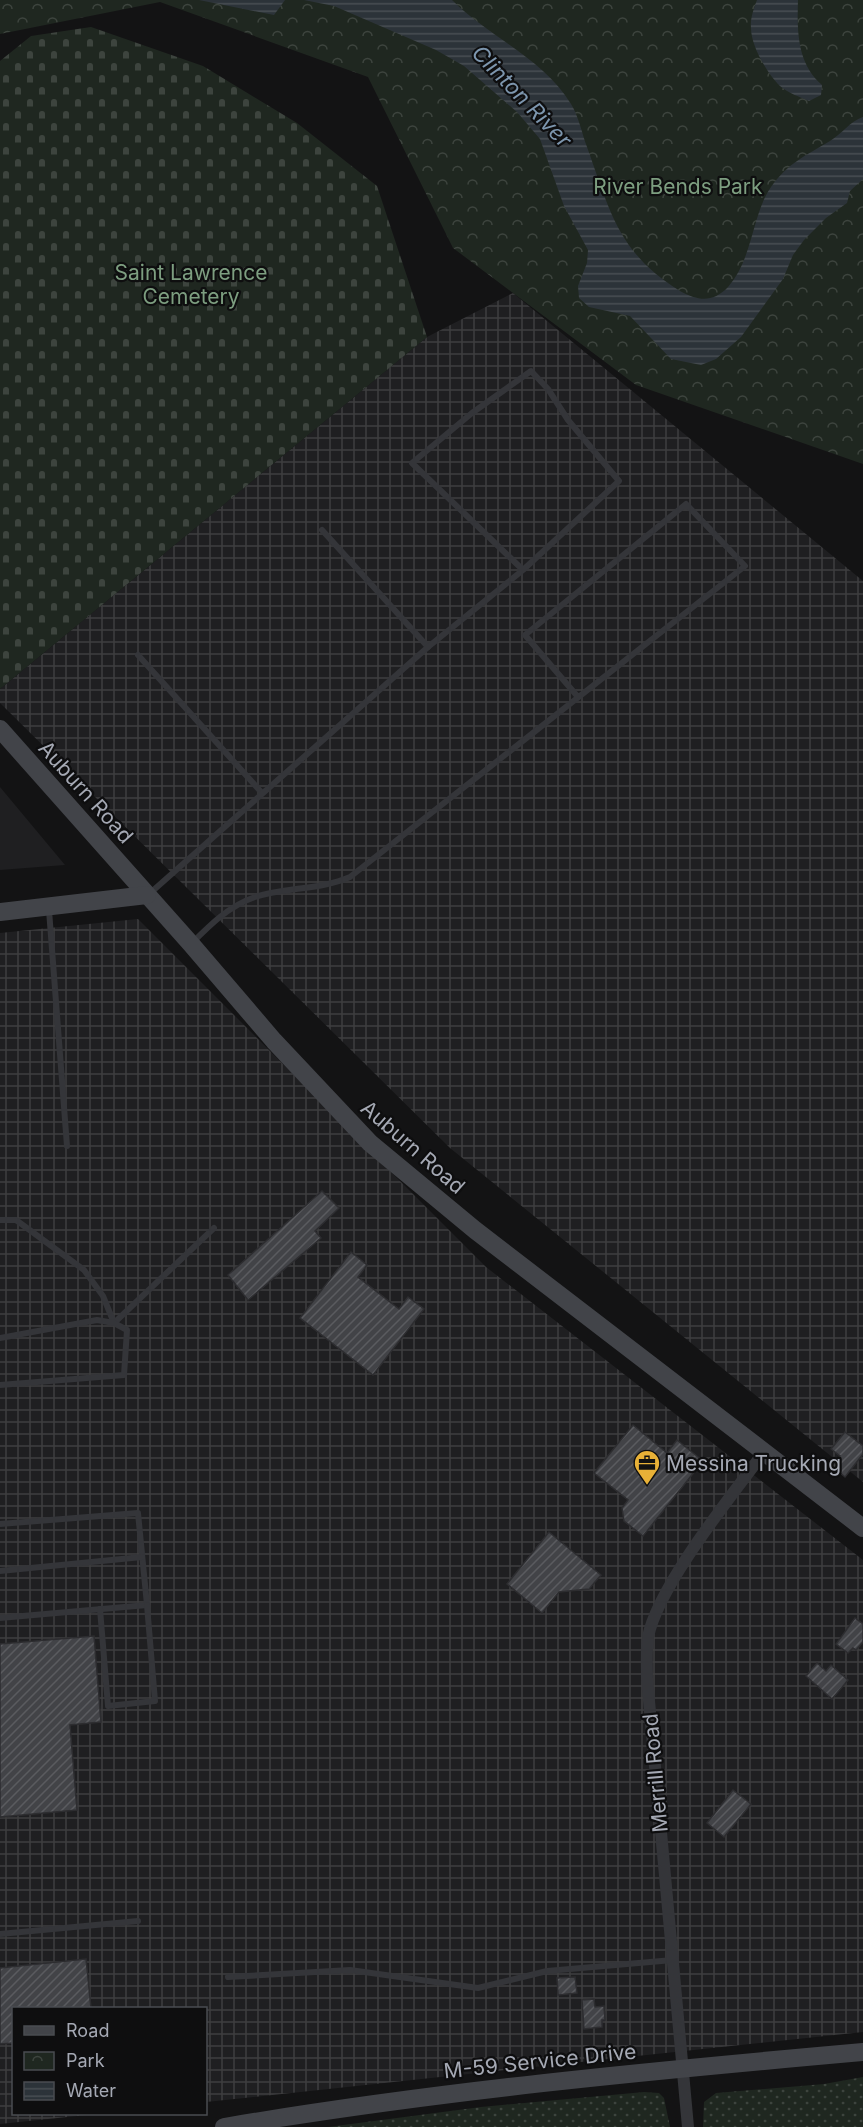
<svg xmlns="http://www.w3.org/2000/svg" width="863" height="2127" font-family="Inter,sans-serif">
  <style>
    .built { fill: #1f1f21 }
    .industrial { fill: url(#industrial-grid) }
    .grass { fill: url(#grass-dots) }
    .cemetery { fill: url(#cemetery-stones) }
    .park { fill: url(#park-crowns) }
    .water { fill: url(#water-rules) }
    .building { fill: url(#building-hatch); stroke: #2d2d30; stroke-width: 1.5 }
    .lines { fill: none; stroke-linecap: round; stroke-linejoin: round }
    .lane { stroke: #343539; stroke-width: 6 }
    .street { stroke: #343539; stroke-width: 12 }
    .secondary { stroke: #424449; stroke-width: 18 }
    .labels { text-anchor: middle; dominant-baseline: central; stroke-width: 4.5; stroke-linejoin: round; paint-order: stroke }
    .park-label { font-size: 21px; fill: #7d9e80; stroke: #0e0e0f }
    .street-label { font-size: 21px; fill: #a5a9b4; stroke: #0e0e0f }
    .poi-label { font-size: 21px; fill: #a5a9b4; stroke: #0e0e0f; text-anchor: start }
    .water-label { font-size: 22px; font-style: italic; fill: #7d96ae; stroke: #0e0e0f }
  </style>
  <defs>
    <pattern id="industrial-grid" width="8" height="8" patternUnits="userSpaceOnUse" patternTransform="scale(1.5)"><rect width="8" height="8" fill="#1f1f21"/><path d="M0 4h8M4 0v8" fill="none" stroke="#3d3d3f"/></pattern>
    <pattern id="grass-dots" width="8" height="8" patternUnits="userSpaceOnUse" patternTransform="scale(1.5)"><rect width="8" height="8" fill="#1f2720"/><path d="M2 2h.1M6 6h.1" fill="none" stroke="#3d443e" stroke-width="1.8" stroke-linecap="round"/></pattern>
    <pattern id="cemetery-stones" width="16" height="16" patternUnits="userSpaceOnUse" patternTransform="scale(1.5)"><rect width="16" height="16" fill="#1f2720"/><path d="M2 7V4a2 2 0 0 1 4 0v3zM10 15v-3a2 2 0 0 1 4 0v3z" fill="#3d443e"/></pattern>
    <pattern id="park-crowns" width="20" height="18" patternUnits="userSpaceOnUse" patternTransform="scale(1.5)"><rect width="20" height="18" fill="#1f2720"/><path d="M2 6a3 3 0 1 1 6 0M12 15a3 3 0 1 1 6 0" fill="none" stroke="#3d443e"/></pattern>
    <pattern id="water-rules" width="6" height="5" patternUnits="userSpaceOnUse" patternTransform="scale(1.5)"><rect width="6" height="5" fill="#2c3339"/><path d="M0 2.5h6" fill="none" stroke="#484e53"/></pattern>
    <pattern id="building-hatch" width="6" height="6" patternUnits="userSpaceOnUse" patternTransform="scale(1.5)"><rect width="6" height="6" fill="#424347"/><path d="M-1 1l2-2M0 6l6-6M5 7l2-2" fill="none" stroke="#5a5b5f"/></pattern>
  </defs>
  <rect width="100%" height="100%" fill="#131314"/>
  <polygon class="built" points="0,787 65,865 0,870"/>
  <g class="industrial">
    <polygon points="513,293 863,581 863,1482 450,1148 0,703 0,689 427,337"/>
    <polygon points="138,919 486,1267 863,1560 863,2032 206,2102 206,2008 14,2008 14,2114 96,2114 0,2124 0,933"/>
  </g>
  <g class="grass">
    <polygon points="863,2077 863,2127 703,2127 704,2102 716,2093 824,2084"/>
    <polygon points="644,2092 659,2093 664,2098 670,2127 328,2127 481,2107"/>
  </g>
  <polygon class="cemetery" points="91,27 203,66 297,123 377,186 427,337 0,689 0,61 31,36"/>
  <polygon class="park" points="0,0 863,0 863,464 636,385 453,248 368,77 160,2 0,34"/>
  <g class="water">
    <polygon points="199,0 290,0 285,0 274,15"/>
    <path d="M304 0H452C489 37 544 59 571 104 579 117 582 134 587 147 610 211 618 253 680 291 698 301 713 303 728 287 753 259 752 214 771 187 788 163 805 156 830 141 842 134 850 121 863 117V179L850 191 847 203 826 218 804 240 793 255 783 279 741 337 716 359 701 365 671 359 630 316 589 307 579 298 578 286 587 263 588 250 564 206 540 139 517 112 464 66 436 50 334 6Z"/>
    <path d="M757 0H798C797 31 797 64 822 85L821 95 809 101C800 97 788 93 780 86 767 73 751 46 751 28 750 19 754 8 757 0Z"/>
  </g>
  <g class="building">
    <polygon points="322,1191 339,1208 315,1231 321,1238 248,1300 228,1275"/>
    <polygon points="351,1252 367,1265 358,1277 399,1309 408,1297 424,1309 373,1375 300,1318"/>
    <polygon points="633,1425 667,1453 677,1440 703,1461 643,1536 624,1521 622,1508 628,1500 594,1473"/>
    <polygon points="845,1432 863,1446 863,1454 845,1477 832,1466 840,1456 831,1449"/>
    <polygon points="549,1532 601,1575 589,1589 559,1592 542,1613 507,1584"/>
    <polygon points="855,1618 863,1624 863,1642 856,1650 853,1648 848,1653 836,1644"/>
    <polygon points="94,1636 101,1722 70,1725 77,1810 0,1817 0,1644"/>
    <polygon points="817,1663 826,1671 831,1665 848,1680 832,1699 806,1676"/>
    <polygon points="733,1790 751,1804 724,1837 707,1823"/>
    <polygon points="86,1959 91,2008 14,2008 14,2043 0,2044 0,1968"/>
    <polygon points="575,1977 577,1993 558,1995 557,1978"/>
    <polygon points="594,1999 595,2007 604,2006 605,2020 602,2020 602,2027 584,2029 582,2000"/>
  </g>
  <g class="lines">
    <g class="lane">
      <polyline points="322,530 428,647"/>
      <polyline points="138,655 262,793"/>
      <polyline points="148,895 428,647 523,570 619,481 568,420 548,389 531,371 472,413 412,463 523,570"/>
      <polyline points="49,910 67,1146"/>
      <path d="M192 943C211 924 229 906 255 897 286 887 320 890 350 877L745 566 686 504 525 635 578 697"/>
      <polyline points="0,1220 16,1220 84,1270 103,1296 114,1323 214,1228"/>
      <polyline points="0,1338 97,1320 114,1323 127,1330 124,1375 0,1385"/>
      <polyline points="0,1524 138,1513 147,1605 0,1618"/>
      <polyline points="0,1571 142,1557"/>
      <polyline points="100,1609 108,1706 155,1701 147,1605"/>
      <polyline points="0,1934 138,1921"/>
      <polyline points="228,1977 350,1970 478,1988 547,1971 673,1960"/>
    </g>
    <path class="street" d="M688 2127 647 1679C647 1665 646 1651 648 1637 658 1586 732 1495 764 1452"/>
    <g class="secondary">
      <polyline points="0,729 191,944 274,1041 370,1143 475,1230 863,1528"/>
      <polyline points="0,912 147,895"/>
      <path d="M224 2127C436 2091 649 2071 863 2052"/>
    </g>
  </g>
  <defs>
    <g id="office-pin" transform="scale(1.35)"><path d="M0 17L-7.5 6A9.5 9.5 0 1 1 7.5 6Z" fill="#e8b137" stroke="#0e0e0f"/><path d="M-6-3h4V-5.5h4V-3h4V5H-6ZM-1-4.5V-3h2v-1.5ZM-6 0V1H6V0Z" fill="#111"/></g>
  </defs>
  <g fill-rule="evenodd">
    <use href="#office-pin" x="647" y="1463"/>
  </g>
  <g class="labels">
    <g class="park-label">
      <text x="678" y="186">River Bends Park</text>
      <text x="191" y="272">Saint Lawrence<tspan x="191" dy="24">Cemetery</tspan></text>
    </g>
    <g class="street-label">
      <text transform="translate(86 792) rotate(48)">Auburn Road</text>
      <text transform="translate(413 1147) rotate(41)">Auburn Road</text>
      <text transform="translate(655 1773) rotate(-95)">Merrill Road</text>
      <text transform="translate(540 2061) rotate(-6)">M-59 Service Drive</text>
    </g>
    <g class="poi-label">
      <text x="666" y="1463">Messina Trucking</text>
    </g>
    <g class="water-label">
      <text transform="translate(522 96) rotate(46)">Clinton River</text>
    </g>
  </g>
  <rect x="12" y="2007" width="195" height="108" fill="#0e0e0f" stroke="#4a4c51" stroke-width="1.5"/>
  <rect x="24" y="2026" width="30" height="9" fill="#424449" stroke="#4a4c51" stroke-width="1.5"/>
  <text x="66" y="2037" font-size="18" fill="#a5a9b4">Road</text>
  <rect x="24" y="2052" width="30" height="18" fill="url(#park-crowns)" stroke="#4a4c51" stroke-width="1.5"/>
  <text x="66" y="2067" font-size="18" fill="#a5a9b4">Park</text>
  <rect x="24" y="2082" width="30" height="18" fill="url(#water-rules)" stroke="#4a4c51" stroke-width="1.5"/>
  <text x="66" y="2097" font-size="18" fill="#a5a9b4">Water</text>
</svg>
